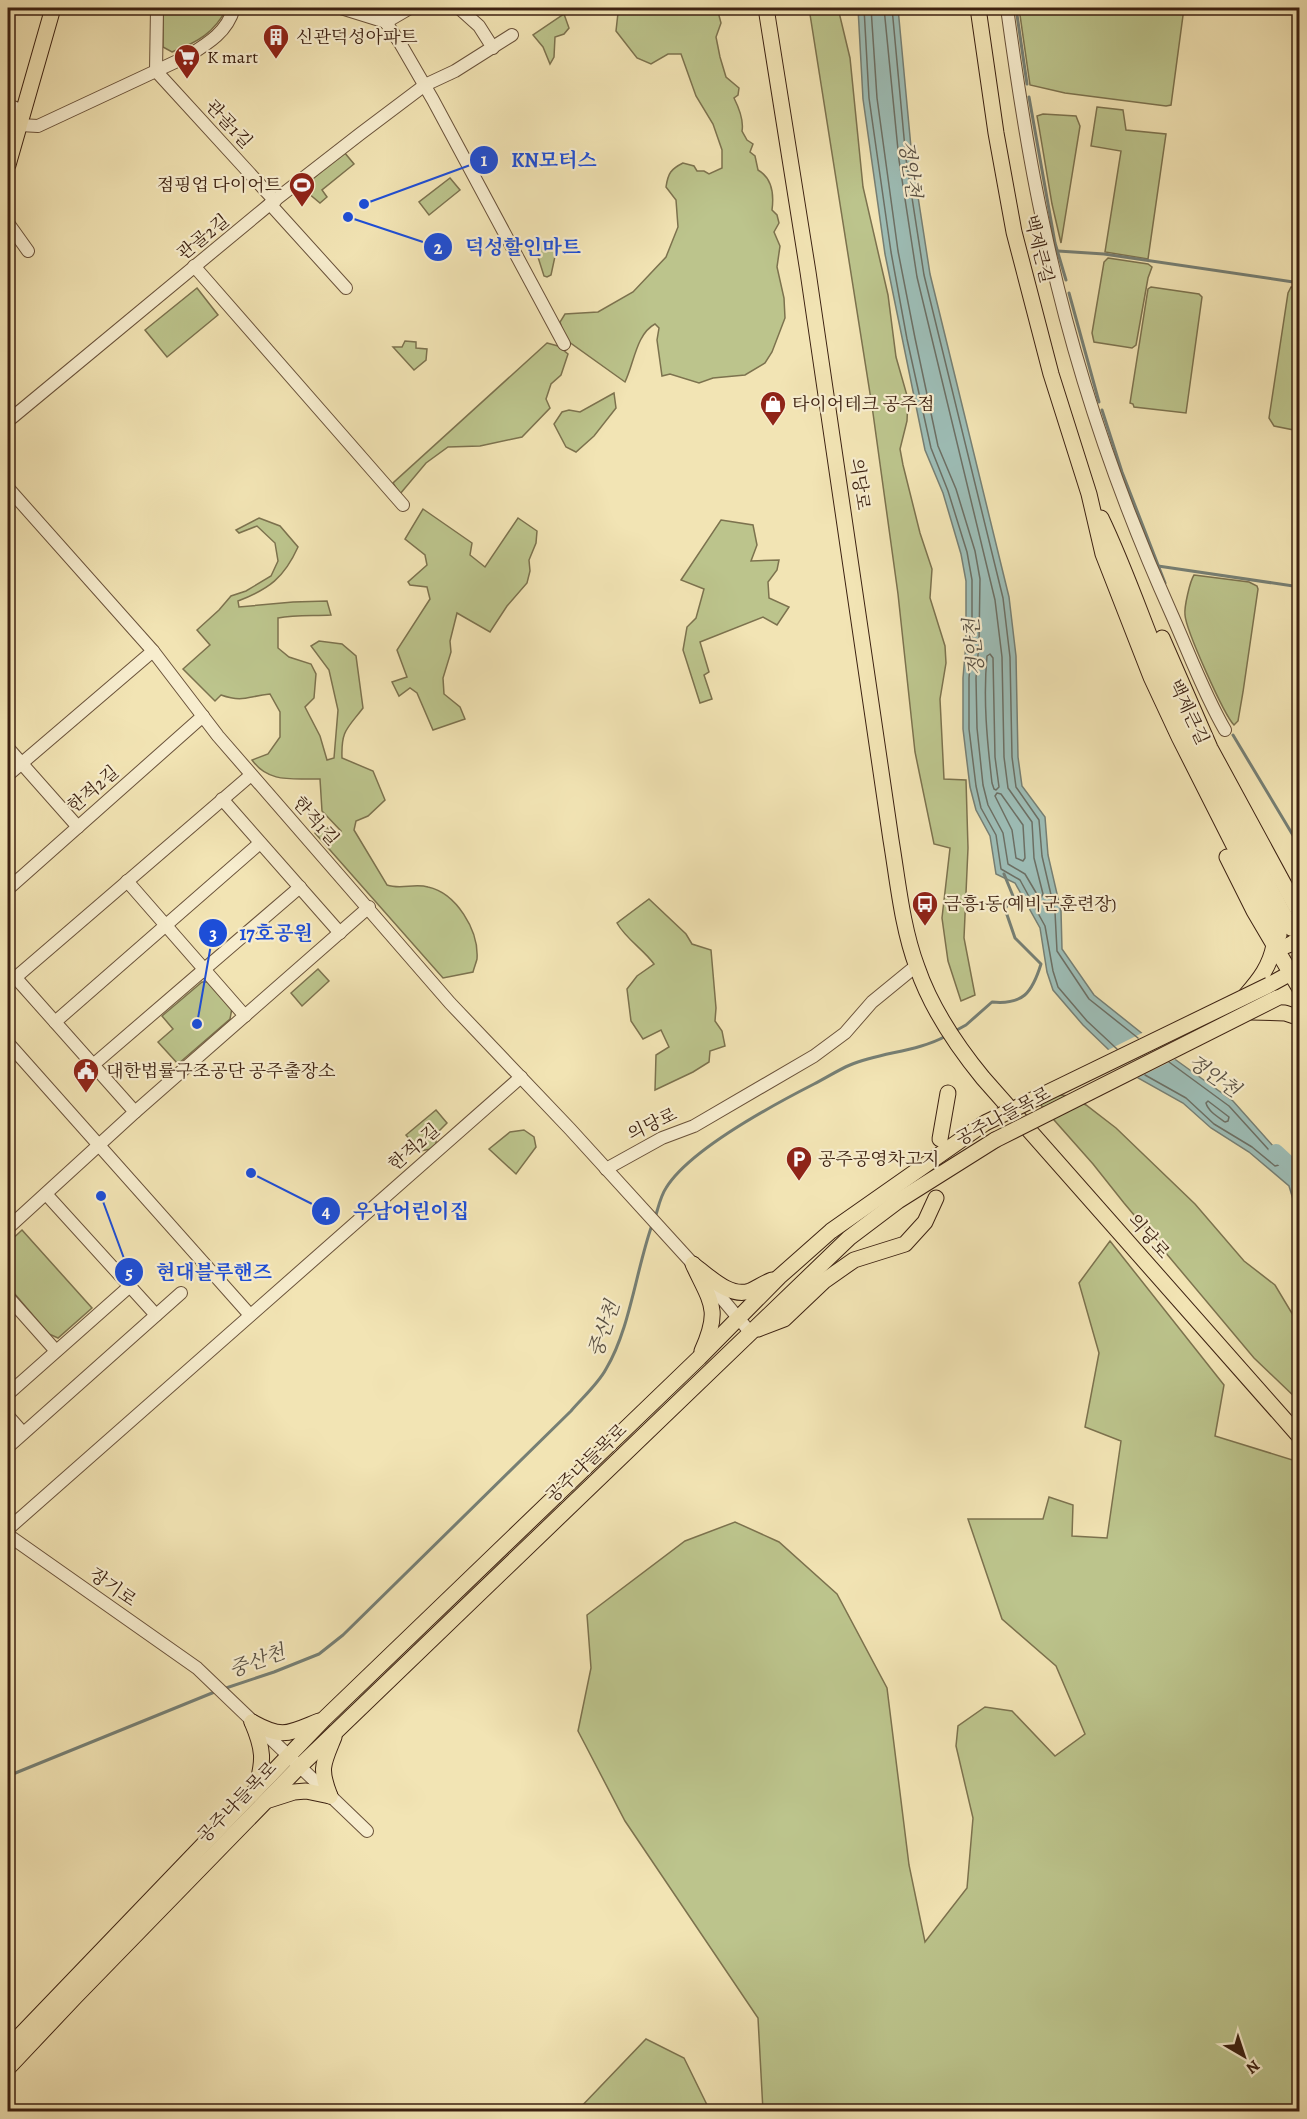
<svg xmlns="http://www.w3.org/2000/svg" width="1307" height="2119" font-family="Alegreya,'Noto Serif KR',serif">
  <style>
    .green { fill: #bcc48c; stroke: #7c724e; stroke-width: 1.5 }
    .water { fill: #9dbdb6; stroke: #767f74; stroke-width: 1.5 }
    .pier { fill: #f2e4b4 }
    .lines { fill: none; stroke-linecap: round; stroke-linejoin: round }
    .shore { stroke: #6c6f64; stroke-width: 1.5 }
    .stream { stroke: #767f74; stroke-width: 3 }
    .river { stroke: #9dbdb6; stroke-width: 16 }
    .major-tunnel { stroke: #cebd93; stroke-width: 15; stroke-dasharray: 15 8; stroke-linecap: butt }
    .minor-casing { stroke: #6a523a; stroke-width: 14 }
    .major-casing { stroke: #3c2111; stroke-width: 17 }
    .minor { stroke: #f7edce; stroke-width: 12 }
    .major { stroke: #f2e4b4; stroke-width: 15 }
    .major-bridge-casing { stroke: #3c2111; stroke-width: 17; stroke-linecap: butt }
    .major-bridge { stroke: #f2e4b4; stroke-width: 15 }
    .labels { text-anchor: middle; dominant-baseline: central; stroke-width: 4.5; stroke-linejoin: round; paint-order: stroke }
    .poi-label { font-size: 18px; fill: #3c2111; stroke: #f7edce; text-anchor: start }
    .street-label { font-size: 18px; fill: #3c2111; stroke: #f7edce }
    .water-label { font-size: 20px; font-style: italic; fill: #595043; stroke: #f7edce }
    .leader { fill: none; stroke: #1d4ed8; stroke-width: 2 }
    .callout-dot { fill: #1d4ed8; stroke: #f7edce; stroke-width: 2 }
    .mark-label { font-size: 18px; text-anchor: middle; font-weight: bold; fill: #fff }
    .callout-label { font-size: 20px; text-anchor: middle; font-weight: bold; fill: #1d4ed8; stroke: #f7edce; stroke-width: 4.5; stroke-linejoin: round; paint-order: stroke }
  </style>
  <rect width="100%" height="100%" fill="#f2e4b4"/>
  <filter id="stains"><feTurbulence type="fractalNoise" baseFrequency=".00333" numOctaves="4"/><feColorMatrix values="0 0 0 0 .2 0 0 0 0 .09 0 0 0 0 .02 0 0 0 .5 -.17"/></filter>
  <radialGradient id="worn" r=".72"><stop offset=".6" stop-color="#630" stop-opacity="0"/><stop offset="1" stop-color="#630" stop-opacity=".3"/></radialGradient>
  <g class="green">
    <path d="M163 8H227C214 33 198 42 172 52L163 47Z"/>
    <path d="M641 8H717L721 23 716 37 720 57 726 77 739 88 738 95 734 98C739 108 744 120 742 131L747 140 753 144 750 152 755 156 758 170C772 178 774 195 772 210L777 215 779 223 774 232 780 246 777 267 784 298 785 318 772 352 765 363 745 375 713 378 699 383 670 374 662 376 657 340 659 328 655 324C636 334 634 364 625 382L565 339 560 322 565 314 598 312 633 292 666 257 678 227 676 200 666 187C668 173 671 169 683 163L694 166 697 171H704L709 174 722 168V150L713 124 696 96 681 54H668L651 64 637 58 616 31 618 13 634 14Z"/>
    <polygon points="809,8 838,8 850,58 863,187 888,295 896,357 908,399 907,421 900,449 903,465 920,533 932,569 930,598 945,646 946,663 940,699 944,779 966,780 968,848 964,938 975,995 961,1001 948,961 942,918 950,848 934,844 915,752 898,594 872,406"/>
    <polygon points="1019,8 1184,8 1171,105 1166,106 1065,93 1030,85"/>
    <polygon points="564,14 569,28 564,34 555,37 554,57 550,64 543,47 533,35"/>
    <polygon points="1097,107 1123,110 1126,130 1166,134 1148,259 1105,252 1121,151 1091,146"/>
    <polygon points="1043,114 1076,116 1080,126 1061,243 1052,204 1039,127 1037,116"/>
    <polygon points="344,152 354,164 322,190 327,197 320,203 302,188"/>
    <polygon points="450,178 460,190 429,215 419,202"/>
    <polygon points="546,240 550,241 557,247 551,275 547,277 544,276 537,254 539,249 537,243"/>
    <polygon points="1108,258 1148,264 1152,267 1148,278 1136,345 1132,348 1094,342 1092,333 1104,262"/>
    <polygon points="1151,287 1199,294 1202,297 1186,413 1134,407 1133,404 1130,403 1148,289"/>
    <polygon points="1291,287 1299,288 1299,431 1274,426 1269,418 1288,293"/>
    <polygon points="197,288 218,315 167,357 145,330"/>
    <polygon points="405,341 416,342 416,348 427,349 426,360 414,370 393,347 402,347"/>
    <polygon points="547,343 558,346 568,354 561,375 551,384 546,399 550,408 522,437 480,446 448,447 426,463 400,494 393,483"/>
    <polygon points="614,393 616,408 594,436 576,452 566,447 554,424 562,412 569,410 580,412"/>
    <polygon points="423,509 472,543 470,555 485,567 518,518 537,531 536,543 529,560 530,571 527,583 507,606 490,632 457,613 450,641 451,652 443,678 444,694 460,707 465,719 433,730 417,693 410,688 399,696 392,682 407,677 397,650 430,599 427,587 410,585 408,582 427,565 425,555 405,539"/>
    <path d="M259 518 280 526 298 547C284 578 269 589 238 601L239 607 293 602 327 601 331 615C313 616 295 615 278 618V648L289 657 311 664 316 674 314 698 305 707 320 736 327 760 334 758 338 710 329 670 311 646 319 641 342 644 356 656 363 708C347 729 341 730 342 758L373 771 385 800 368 816 356 821 354 830 387 885C401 890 414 883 428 887 456 893 479 930 477 959 476 963 474 968 473 972L443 978 315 833 324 825 336 836 341 831 322 811 320 779C294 778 269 784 252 760L268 754 280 737V712L270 694C248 696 244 703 221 695L215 701 183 669 210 645 197 630 219 610 231 596 246 591 271 576 278 561 275 543 257 526 239 533 236 530Z"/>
    <polygon points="721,520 753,525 757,545 751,561 779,560 777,570 768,582 769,598 789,607 777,625 763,617 700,642 709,672 704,675 712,699 700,703 683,650 687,627 696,618 704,589 681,580"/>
    <path d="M1194 575 1249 582 1257 586 1258 589 1243 692 1238 721 1234 725C1224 715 1186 630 1185 615 1184 607 1190 581 1194 575Z"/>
    <path d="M649 899 686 934 692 944 711 950 716 1008 715 1021 722 1031 725 1046 710 1051 709 1062 693 1072 655 1090 656 1055 669 1047 661 1030 643 1039 631 1021 627 989 637 976 654 964C643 949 626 939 617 923Z"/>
    <polygon points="318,969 329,981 302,1006 291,993"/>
    <polygon points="202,982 209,982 232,1008 230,1019 178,1064 158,1042 173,1029 162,1016"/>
    <polygon points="1060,1095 1070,1096 1086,1105 1116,1128 1195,1204 1244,1261 1275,1285 1299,1325 1299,1401 1254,1358 1124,1203 1093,1164 1039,1103"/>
    <polygon points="436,1110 447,1123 436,1134 436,1145 431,1149 420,1151 406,1135"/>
    <polygon points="524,1130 534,1137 536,1147 516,1174 489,1149 510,1132"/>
    <polygon points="22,1230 92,1308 58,1338 49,1334 8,1286 8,1243"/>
    <polygon points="1110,1241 1224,1385 1215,1436 1299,1462 1299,2111 763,2111 758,2018 625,1821 578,1731 591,1668 587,1615 685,1541 735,1522 779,1542 837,1594 887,1688 909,1865 925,1942 967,1888 973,1818 956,1746 958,1726 985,1707 1012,1711 1055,1756 1085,1734 1056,1666 1002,1619 968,1519 1043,1519 1049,1497 1073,1505 1072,1536 1107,1538 1121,1441 1085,1427 1099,1353 1079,1283"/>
    <polygon points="646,2039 684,2058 710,2111 577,2111"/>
  </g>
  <polygon class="water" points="858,8 898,8 912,158 930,274 1009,597 1016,656 1018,757 1022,786 1045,817 1048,855 1061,911 1062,949 1094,995 1169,1055 1233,1101 1290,1165 1299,1178 1299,1219 1289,1186 1249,1152 1211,1128 1183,1103 1138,1078 1083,1025 1053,990 1047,972 1040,928 1015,883 996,874 990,836 976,810 970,787 963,729 963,678 966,643 966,581 961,554 943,493 925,450 885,254 863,99"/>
  <polygon class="pier" points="1144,1032 1178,1058 1135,1079 1106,1051"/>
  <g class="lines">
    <g class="shore">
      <polyline points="864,8 869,98 891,252 907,339 931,448 948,491 967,552 972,580 972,643 969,678 969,729 976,786 981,808 996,835 1001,869 1020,880 1045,926 1053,971 1058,987 1087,1021 1117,1049"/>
      <polyline points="871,8 877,98 898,251 915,338 938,446 956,489 975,551 980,579 979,643 976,678 977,728 983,785 988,805 1003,833 1008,864 1025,874 1038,896 1041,897 1043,894 1034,858 1032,822 1008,788 1004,757 1002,657 995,600 917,277 899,160 884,8"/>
      <polyline points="892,8 906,159 924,275 1003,598 1010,657 1012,757 1016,787 1039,820 1042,856 1055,912 1057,951 1089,999 1138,1038"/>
      <path d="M990 654 993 658 995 757 999 787 996 790 994 789 992 783C987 740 983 699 987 656Z"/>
      <polygon points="997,793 1001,794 1023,825 1025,858 1023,861 1016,858 1012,830 995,796"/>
      <polyline points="1145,1075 1186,1098 1214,1124 1252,1147 1275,1166 1279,1165 1279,1161 1229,1106 1169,1062"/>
      <path d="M1208 1101 1229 1117 1228 1121 1225 1122C1218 1117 1208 1111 1206 1103Z"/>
    </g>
    <g class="stream">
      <polyline points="1016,8 1027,84"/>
      <polyline points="1029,97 1055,243 1066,280"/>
      <polyline points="1058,251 1104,254 1300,283"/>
      <polyline points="1069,293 1099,402"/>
      <polyline points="1102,410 1122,472 1165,583"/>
      <polyline points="1158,566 1300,587"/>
      <polyline points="1233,735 1300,847"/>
      <path d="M955 1031 966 1025 992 1002C1023 1005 1032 993 1041 964L1015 938 1005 909 1013 896 1004 874"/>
      <path d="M655 1218C658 1209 660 1197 666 1188 690 1149 773 1105 814 1084 826 1078 838 1070 850 1065 881 1052 917 1052 946 1036"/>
      <path d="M223 1689 274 1672 319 1654 343 1635 571 1411C582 1398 598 1384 606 1369 630 1329 636 1270 652 1225"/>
      <polyline points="8,1776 217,1691"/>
    </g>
    <polyline class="river" points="1276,1152 1290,1165 1300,1178"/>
    <polyline class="major-tunnel" points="1279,935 1300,969"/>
    <g class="minor-casing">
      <g id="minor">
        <polyline points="157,8 156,71 275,201"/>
        <polyline points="341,8 386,22 410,8"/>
        <polyline points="376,8 400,43 433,100 564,344"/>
        <polyline points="459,8 479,26 493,48"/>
        <path d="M1007 8C1017 81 1028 155 1044 227 1072 360 1116 491 1172 615 1189 653 1204 694 1225 730"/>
        <polyline points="8,105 23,111"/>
        <path d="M20 125 38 126 188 56C209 43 227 32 234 8"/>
        <polyline points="270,204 346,288"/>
        <polyline points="8,223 28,251"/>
        <polyline points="194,266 403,505"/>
        <polyline points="8,421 270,204 360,134 425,85 455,71 512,35"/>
        <polyline points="8,488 153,651 218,736 450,1003 570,1129 693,1264 750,1332"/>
        <polyline points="8,748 78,827"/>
        <polyline points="8,775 153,651"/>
        <polyline points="222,799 340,933"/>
        <polyline points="127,881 245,1016"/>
        <polyline points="8,889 203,716"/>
        <polyline points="15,977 135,1112"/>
        <polyline points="8,984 251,775"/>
        <polyline points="55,1022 260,843"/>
        <polyline points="8,1043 250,1315"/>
        <polyline points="93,1065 300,887"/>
        <polyline points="606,1169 662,1138 694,1126 814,1056 845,1033 872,1002 916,966"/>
        <polyline points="46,1194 156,1315"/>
        <polyline points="8,1228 135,1112 369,907"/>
        <polyline points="8,1297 56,1351"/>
        <polyline points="8,1394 130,1286"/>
        <polyline points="8,1416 23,1433"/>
        <polyline points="8,1447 181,1293"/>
        <polyline points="8,1529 521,1077"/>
        <polyline points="8,1535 197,1668 367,1831"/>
      </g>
    </g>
    <g class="major-casing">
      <g id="major">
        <path d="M766 8 808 272 891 840C898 882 902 927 917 967 931 1008 956 1045 983 1078L1300 1437"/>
        <polyline points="978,8 996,133 1014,232 1051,374 1089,494 1103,554 1151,677 1179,737 1279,935"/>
        <polyline points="8,165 53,8"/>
        <path d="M1101 518C1125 568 1142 619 1163 670 1200 759 1246 844 1291 928"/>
        <polyline points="1162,638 1210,748 1300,914"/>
        <polyline points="1227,857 1254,911 1300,989"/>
        <polyline points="1269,985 1300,968"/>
        <path d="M1246 995C1260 979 1270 966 1274 945 1284 949 1292 945 1300 937"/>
        <polyline points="1252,1012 1285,1013 1300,1018"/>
        <polyline points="940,1139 948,1093"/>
        <path d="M693 1264C711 1303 721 1309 702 1351"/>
        <path d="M695 1266C710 1277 730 1298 750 1291 757 1288 764 1283 772 1280"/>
        <polyline points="758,1329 784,1319 824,1281 854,1260 905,1244 925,1222 936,1198"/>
        <path d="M252 1722C283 1739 287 1734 319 1721"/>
        <path d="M252 1722C264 1750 264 1760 256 1789"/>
        <path d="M330 1796C319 1768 323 1764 334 1737"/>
        <polyline points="269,1800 294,1792 306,1791 330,1796"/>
        <polyline points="8,2048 324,1719 699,1358 779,1277 831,1231 985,1123"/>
        <polyline points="8,2068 75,1997 299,1767 849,1238 898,1201 995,1140"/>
      </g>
    </g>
    <use href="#minor" class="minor"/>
    <use href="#major" class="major"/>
    <g class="major-bridge-casing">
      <g id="major-bridge">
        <polyline points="985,1123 1269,985"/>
        <polyline points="995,1140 1277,998"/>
      </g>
    </g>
    <use href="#major-bridge" class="major-bridge"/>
  </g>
  <defs>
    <g id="building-pin" transform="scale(1.35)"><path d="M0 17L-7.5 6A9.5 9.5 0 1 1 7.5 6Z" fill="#8f2418" stroke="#f7edce"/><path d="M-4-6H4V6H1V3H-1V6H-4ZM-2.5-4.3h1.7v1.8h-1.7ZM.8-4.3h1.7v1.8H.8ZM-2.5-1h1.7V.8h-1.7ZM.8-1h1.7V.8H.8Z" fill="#fff"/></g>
    <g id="supermarket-pin" transform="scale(1.35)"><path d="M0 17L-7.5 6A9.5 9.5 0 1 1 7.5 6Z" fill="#8f2418" stroke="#f7edce"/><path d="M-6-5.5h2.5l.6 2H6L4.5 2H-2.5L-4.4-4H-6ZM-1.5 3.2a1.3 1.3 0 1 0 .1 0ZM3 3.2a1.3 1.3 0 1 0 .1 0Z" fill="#fff"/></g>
    <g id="stadium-pin" transform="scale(1.35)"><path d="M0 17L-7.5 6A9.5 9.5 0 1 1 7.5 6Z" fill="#8f2418" stroke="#f7edce"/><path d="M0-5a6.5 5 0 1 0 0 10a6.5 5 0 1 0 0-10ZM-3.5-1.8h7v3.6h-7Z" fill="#fff"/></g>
    <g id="shop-pin" transform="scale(1.35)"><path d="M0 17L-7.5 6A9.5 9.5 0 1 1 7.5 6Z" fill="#8f2418" stroke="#f7edce"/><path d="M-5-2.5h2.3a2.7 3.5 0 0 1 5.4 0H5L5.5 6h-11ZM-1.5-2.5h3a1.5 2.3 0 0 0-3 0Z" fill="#fff"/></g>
    <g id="bus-pin" transform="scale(1.35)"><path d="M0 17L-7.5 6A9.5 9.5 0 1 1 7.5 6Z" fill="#8f2418" stroke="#f7edce"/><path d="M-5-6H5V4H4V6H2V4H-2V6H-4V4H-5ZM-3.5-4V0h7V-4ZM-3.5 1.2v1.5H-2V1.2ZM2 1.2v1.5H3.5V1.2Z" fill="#fff"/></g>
    <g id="civic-pin" transform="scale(1.35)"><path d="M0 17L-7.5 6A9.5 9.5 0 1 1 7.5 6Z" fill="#8f2418" stroke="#f7edce"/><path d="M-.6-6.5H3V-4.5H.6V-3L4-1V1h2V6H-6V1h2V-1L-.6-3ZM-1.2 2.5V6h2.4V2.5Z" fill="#fff"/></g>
    <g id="parking-pin" transform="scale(1.35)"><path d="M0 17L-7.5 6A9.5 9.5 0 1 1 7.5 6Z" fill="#8f2418" stroke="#f7edce"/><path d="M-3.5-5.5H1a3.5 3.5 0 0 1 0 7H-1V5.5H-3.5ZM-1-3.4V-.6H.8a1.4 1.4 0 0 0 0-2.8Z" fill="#fff"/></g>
  </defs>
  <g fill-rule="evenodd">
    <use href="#building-pin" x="276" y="37"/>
    <use href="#supermarket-pin" x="187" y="57"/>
    <use href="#stadium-pin" x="302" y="185"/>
    <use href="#shop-pin" x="773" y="404"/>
    <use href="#bus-pin" x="925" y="904"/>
    <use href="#civic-pin" x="86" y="1071"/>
    <use href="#parking-pin" x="799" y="1159"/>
  </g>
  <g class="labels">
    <g class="poi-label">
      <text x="296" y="37">신관덕성아파트</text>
      <text x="207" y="57">K mart</text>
      <text x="282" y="185" text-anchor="end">점핑업 다이어트</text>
      <text x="792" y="404">타이어테크 공주점</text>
      <text x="944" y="904">금흥1동(예비군훈련장)</text>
      <text x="106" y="1071">대한법률구조공단 공주출장소</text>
      <text x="818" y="1159">공주공영차고지</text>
    </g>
    <g class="street-label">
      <text transform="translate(229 124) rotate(47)">관골1길</text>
      <text transform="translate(203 237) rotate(-39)">관골2길</text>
      <text transform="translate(1039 249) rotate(76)">백제큰길</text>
      <text transform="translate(860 484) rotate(82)">의당로</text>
      <text transform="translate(1189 712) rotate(65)">백제큰길</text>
      <text transform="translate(93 789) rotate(-41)">한적2길</text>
      <text transform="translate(316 821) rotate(48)">한적1길</text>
      <text transform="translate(1003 1116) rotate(-28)">공주나들목로</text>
      <text transform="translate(652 1124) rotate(-25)">의당로</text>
      <text transform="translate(414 1147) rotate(-41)">한적2길</text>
      <text transform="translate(1149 1236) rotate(49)">의당로</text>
      <text transform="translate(586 1463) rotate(-44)">공주나들목로</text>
      <text transform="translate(113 1587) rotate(35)">장기로</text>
      <text transform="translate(237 1802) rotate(-46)">공주나들목로</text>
    </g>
    <g class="water-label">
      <text transform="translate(910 169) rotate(82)">정안천</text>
      <text transform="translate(974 647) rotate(-96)">정안천</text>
      <text transform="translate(1214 1076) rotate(35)">정안천</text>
      <text transform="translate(604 1329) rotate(-71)">중산천</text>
      <text transform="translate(257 1661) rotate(-20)">중산천</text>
    </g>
  </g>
  <path class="leader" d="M364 204L484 160M348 217L438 247M197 1024L213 933M251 1173L326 1211M101 1196L129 1272"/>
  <g class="callout-dot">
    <circle cx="364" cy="204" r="6"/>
    <circle cx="348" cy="217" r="6"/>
    <circle cx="197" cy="1024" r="6"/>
    <circle cx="251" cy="1173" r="6"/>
    <circle cx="101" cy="1196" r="6"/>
    <circle cx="484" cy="160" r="15"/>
    <circle cx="438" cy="247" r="15"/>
    <circle cx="213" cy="933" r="15"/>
    <circle cx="326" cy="1211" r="15"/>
    <circle cx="129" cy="1272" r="15"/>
  </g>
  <g class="mark-label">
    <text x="484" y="166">1</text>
    <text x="438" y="254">2</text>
    <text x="213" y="940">3</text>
    <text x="326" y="1217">4</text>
    <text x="129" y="1279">5</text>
  </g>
  <g class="callout-label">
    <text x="554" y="167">KN모터스</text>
    <text x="523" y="254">덕성할인마트</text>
    <text x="276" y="940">17호공원</text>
    <text x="411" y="1218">우남어린이집</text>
    <text x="214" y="1279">현대블루핸즈</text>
  </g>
  <rect width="1307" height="2119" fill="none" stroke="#f2e4b4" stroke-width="30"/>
  <rect x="9" y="9" width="1289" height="2101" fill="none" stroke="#3c2111" stroke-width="3"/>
  <rect x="15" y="15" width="1277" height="2089" fill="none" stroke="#3c2111" stroke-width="1.5"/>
  <g transform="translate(1244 2056) rotate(141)" stroke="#f7edce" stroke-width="4.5" paint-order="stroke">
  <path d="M0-4.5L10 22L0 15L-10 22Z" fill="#3c2111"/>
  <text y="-9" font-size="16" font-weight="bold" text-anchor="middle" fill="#3c2111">N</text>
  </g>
  <rect width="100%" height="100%" filter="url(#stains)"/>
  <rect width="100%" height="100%" fill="url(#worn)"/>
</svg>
